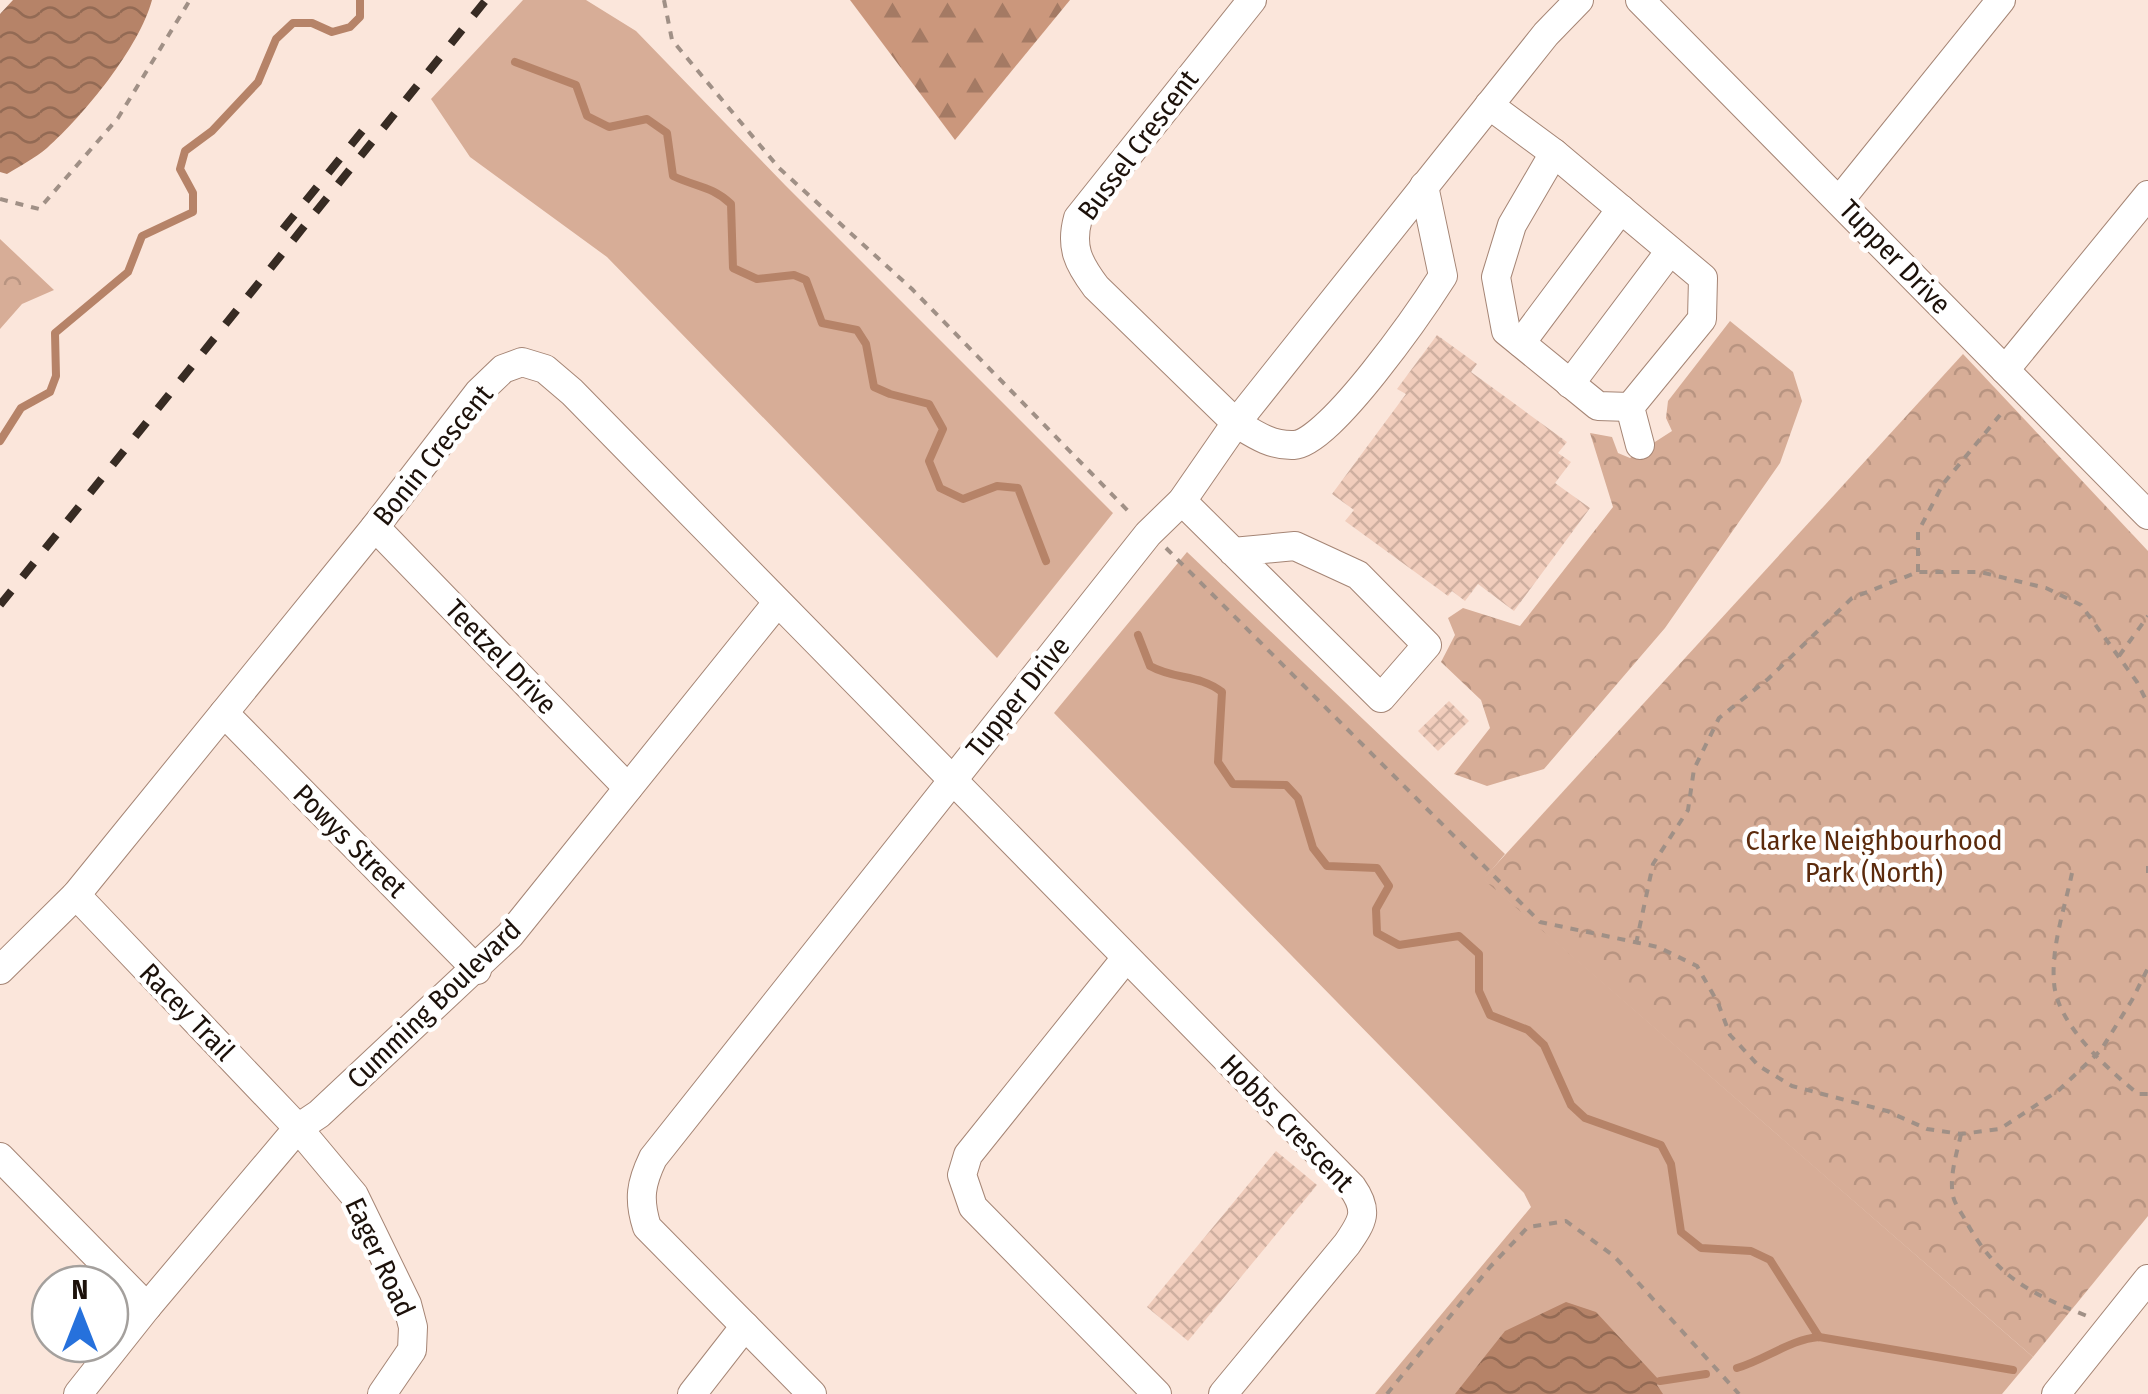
<svg xmlns="http://www.w3.org/2000/svg" width="2148" height="1394" font-family="'Fira Sans Condensed',sans-serif">
  <style>
    .grass { fill: #d7ad97 }
    .forest { fill: url(#forest-firs) }
    .park { fill: url(#park-crowns) }
    .water { fill: url(#water-waves) }
    .lines { fill: none; stroke-linecap: round; stroke-linejoin: round }
    .stream { stroke: #b68368; stroke-width: 8 }
    .building { fill: url(#building-cross-hatch) }
    .minor-casing { stroke: #a58575; stroke-width: 30 }
    .path { stroke: #a09086; stroke-width: 4; stroke-dasharray: 8 8; stroke-linecap: butt }
    .minor { stroke: #fff; stroke-width: 28 }
    .rail { stroke: #372b23; stroke-width: 8; stroke-dasharray: 18 18; stroke-linecap: butt }
    .labels { text-anchor: middle; dominant-baseline: central; stroke-width: 9; stroke-linejoin: round; paint-order: stroke }
    .street-label { font-size: 28px; fill: #1c110a; stroke: #fff }
    .park-label { font-size: 28px; fill: #5b2a0c; stroke: #fff }
  </style>
  <defs>
    <pattern id="forest-firs" width="22" height="20" patternUnits="userSpaceOnUse" patternTransform="scale(2.5)"><rect width="22" height="20" fill="#cb977c"/><path d="M5 1l3.5 6h-7zM16 11l3.5 6h-7z" fill="#a47a64"/></pattern>
    <pattern id="park-crowns" width="20" height="18" patternUnits="userSpaceOnUse" patternTransform="scale(2.5)"><rect width="20" height="18" fill="#d7ad97"/><path d="M2 6a3 3 0 1 1 6 0M12 15a3 3 0 1 1 6 0" fill="none" stroke="#b89481"/></pattern>
    <pattern id="water-waves" width="16" height="10" patternUnits="userSpaceOnUse" patternTransform="scale(2.5)"><rect width="16" height="10" fill="#b68368"/><path d="M0 5q4-4 8 0t8 0" fill="none" stroke="#936a54"/></pattern>
    <pattern id="building-cross-hatch" width="8" height="8" patternUnits="userSpaceOnUse" patternTransform="scale(2.5)"><rect width="8" height="8" fill="#f1cdbc"/><path d="M0 0l8 8M0 8l8-8" fill="none" stroke="#ceafa0"/></pattern>
  </defs>
  <rect width="100%" height="100%" fill="#fbe6db"/>
  <g class="grass">
    <polygon points="523,0 586,0 636,31 785,185 1113,513 997,658 607,257 470,157 431,99"/>
    <polygon points="1187,552 1505,854 1484,879 2033,1357 2002,1394 1375,1394 1531,1207 1524,1193 1054,713"/>
  </g>
  <polygon class="forest" points="850,0 1070,0 955,140"/>
  <g class="park">
    <polygon points="0,239 54,290 22,304 0,329"/>
    <polygon points="1730,321 1793,372 1802,401 1780,463 1665,628 1544,769 1487,786 1454,774 1490,728 1481,700 1441,662 1455,635 1448,618 1463,608 1520,626 1613,507 1590,433 1612,437 1618,453 1630,458 1672,431 1666,418 1668,401"/>
    <polygon points="1963,354 2148,551 2148,1216 2033,1357 1483,879"/>
  </g>
  <g class="water">
    <path d="M13 0H152C139 48 84 115 47 148 35 158 20 166 7 174L0 172V14Z"/>
    <polygon points="1566,1302 1596,1312 1660,1381 1657,1385 1663,1394 1455,1394 1505,1331"/>
  </g>
  <g class="lines">
    <g class="stream">
      <path d="M515 62 576 85 587 116 609 127 647 119 667 133 673 176C696 187 712 186 731 204L733 268 757 279 794 275 806 280 822 323 857 330 866 344 874 387 890 394 929 404 943 429 929 461 940 488 963 499 997 486 1018 488 1046 561"/>
      <polyline points="0,441 21,408 50,392 56,376 55,333 128,272 142,236 193,212 193,193 180,169 185,151 212,131 258,82 276,39 293,23 312,23 332,32 350,27 360,17 360,0"/>
      <path d="M1138 635 1150 666C1175 680 1199 674 1222 692L1218 762 1233 784 1286 785 1298 798 1313 848 1327 866 1377 868 1389 886 1376 909 1377 933 1399 945 1459 936 1479 954V991L1490 1015 1528 1030 1544 1045 1571 1105 1585 1118 1661 1145 1671 1164 1681 1232 1701 1248 1751 1251 1770 1260 1819 1337"/>
      <path d="M1737 1368C1765 1360 1791 1339 1819 1337L2013 1370"/>
      <polyline points="1660,1381 1706,1374"/>
    </g>
  </g>
  <g class="building">
    <polygon points="1437,335 1477,364 1471,372 1567,442 1558,453 1571,462 1555,483 1590,508 1514,611 1478,584 1465,601 1452,591 1448,596 1345,521 1354,510 1332,494 1406,394 1397,389"/>
    <polygon points="1449,701 1469,721 1438,751 1418,731"/>
    <polygon points="1276,1151 1317,1185 1188,1341 1147,1307"/>
  </g>
  <g class="lines">
    <g class="minor-casing">
      <g id="minor">
        <path d="M1252 0 1078 218C1070 247 1078 263 1096 287L1236 423C1254 434 1271 446 1294 445 1330 443 1422 309 1443 276L1424 186"/>
        <polyline points="1640,0 2148,515"/>
        <polyline points="1489,105 1554,153 1703,278 1702,319 1630,407 1640,445"/>
        <polyline points="1554,153 1512,225 1496,277 1506,331 1598,406 1630,407"/>
        <polyline points="1839,201 2001,0"/>
        <polyline points="1521,343 1621,209"/>
        <polyline points="2005,370 2148,195"/>
        <polyline points="1570,384 1670,251"/>
        <polyline points="1182,501 1381,698 1427,645 1358,575 1295,546 1233,552"/>
        <polyline points="375,527 628,788"/>
        <polyline points="224,713 477,970"/>
        <polyline points="76,895 298,1128 354,1195 407,1304 413,1327 412,1350 382,1394"/>
        <polyline points="1126,958 968,1155 962,1175 973,1207 1157,1394"/>
        <path d="M0 970 76 895 375 527 479 392 503 369 522 362 545 369 572 392 1352 1187C1369 1211 1363 1221 1347 1244L1223 1394"/>
        <polyline points="0,1157 147,1307"/>
        <polyline points="78,1394 147,1307 298,1128 319,1114 510,935 777,603"/>
        <polyline points="692,1394 745,1326"/>
        <path d="M812 1394 647 1227C638 1199 641 1183 653 1158L1148 534 1182 501 1236 423 1546 34 1579 0"/>
        <polyline points="2056,1394 2148,1279"/>
      </g>
    </g>
    <g class="path">
      <polyline points="664,0 672,40 779,168 912,289 1131,514"/>
      <polyline points="0,199 39,209 118,118 190,0"/>
      <polyline points="1166,548 1540,922 1658,947 1697,966 1718,1003 1730,1035 1759,1066 1792,1086 1887,1111 1927,1129 1961,1134 2000,1129 2059,1090 2101,1050 2132,1000 2148,968"/>
      <polyline points="1918,572 1918,532 1943,484 2000,415"/>
      <polyline points="2119,656 2148,616"/>
      <polyline points="2148,866 2148,873"/>
      <path d="M2072 873C2065 907 2051 947 2054 982 2056 1024 2108 1069 2138 1094H2148"/>
      <polyline points="1636,944 1653,864 1688,810 1694,769 1719,718 1768,679 1852,598 1918,572 1980,572 2046,588 2081,605 2137,682 2148,704"/>
      <path d="M1961 1134C1957 1153 1949 1176 1953 1196 1955 1205 1963 1215 1967 1223 1997 1278 2032 1294 2087 1316"/>
      <polyline points="1387,1394 1490,1267 1528,1227 1566,1221 1614,1256 1739,1394"/>
    </g>
    <use href="#minor" class="minor"/>
    <g class="rail">
      <polyline points="283,229 368,124"/>
      <polyline points="0,605 486,0"/>
    </g>
  </g>
  <g class="labels">
    <g class="street-label">
      <text transform="translate(1138 145) rotate(-53)">Bussel Crescent</text>
      <text transform="translate(1895 257) rotate(46)">Tupper Drive</text>
      <text transform="translate(433 455) rotate(-51)">Bonin Crescent</text>
      <text transform="translate(501 657) rotate(46)">Teetzel Drive</text>
      <text transform="translate(1018 697) rotate(-51)">Tupper Drive</text>
      <text transform="translate(350 841) rotate(45)">Powys Street</text>
      <text transform="translate(434 1004) rotate(-44)">Cumming Boulevard</text>
      <text transform="translate(187 1012) rotate(46)">Racey Trail</text>
      <text transform="translate(1287 1123) rotate(46)">Hobbs Crescent</text>
      <text transform="translate(380 1257) rotate(65)">Eager Road</text>
    </g>
    <g class="park-label">
      <text x="1874" y="840">Clarke Neighbourhood<tspan x="1874" dy="32">Park (North)</tspan></text>
    </g>
  </g>
  <g transform="translate(80 1314)"><circle r="48" fill="#ffffff" stroke="#a4a09d" stroke-width="2.5"/>
  <path d="M0-8L18 38L0 25L-18 38Z" fill="#2671dc"/>
  <text y="-15" font-size="28" font-weight="bold" text-anchor="middle" fill="#1c110a">N</text>
  </g>
</svg>
